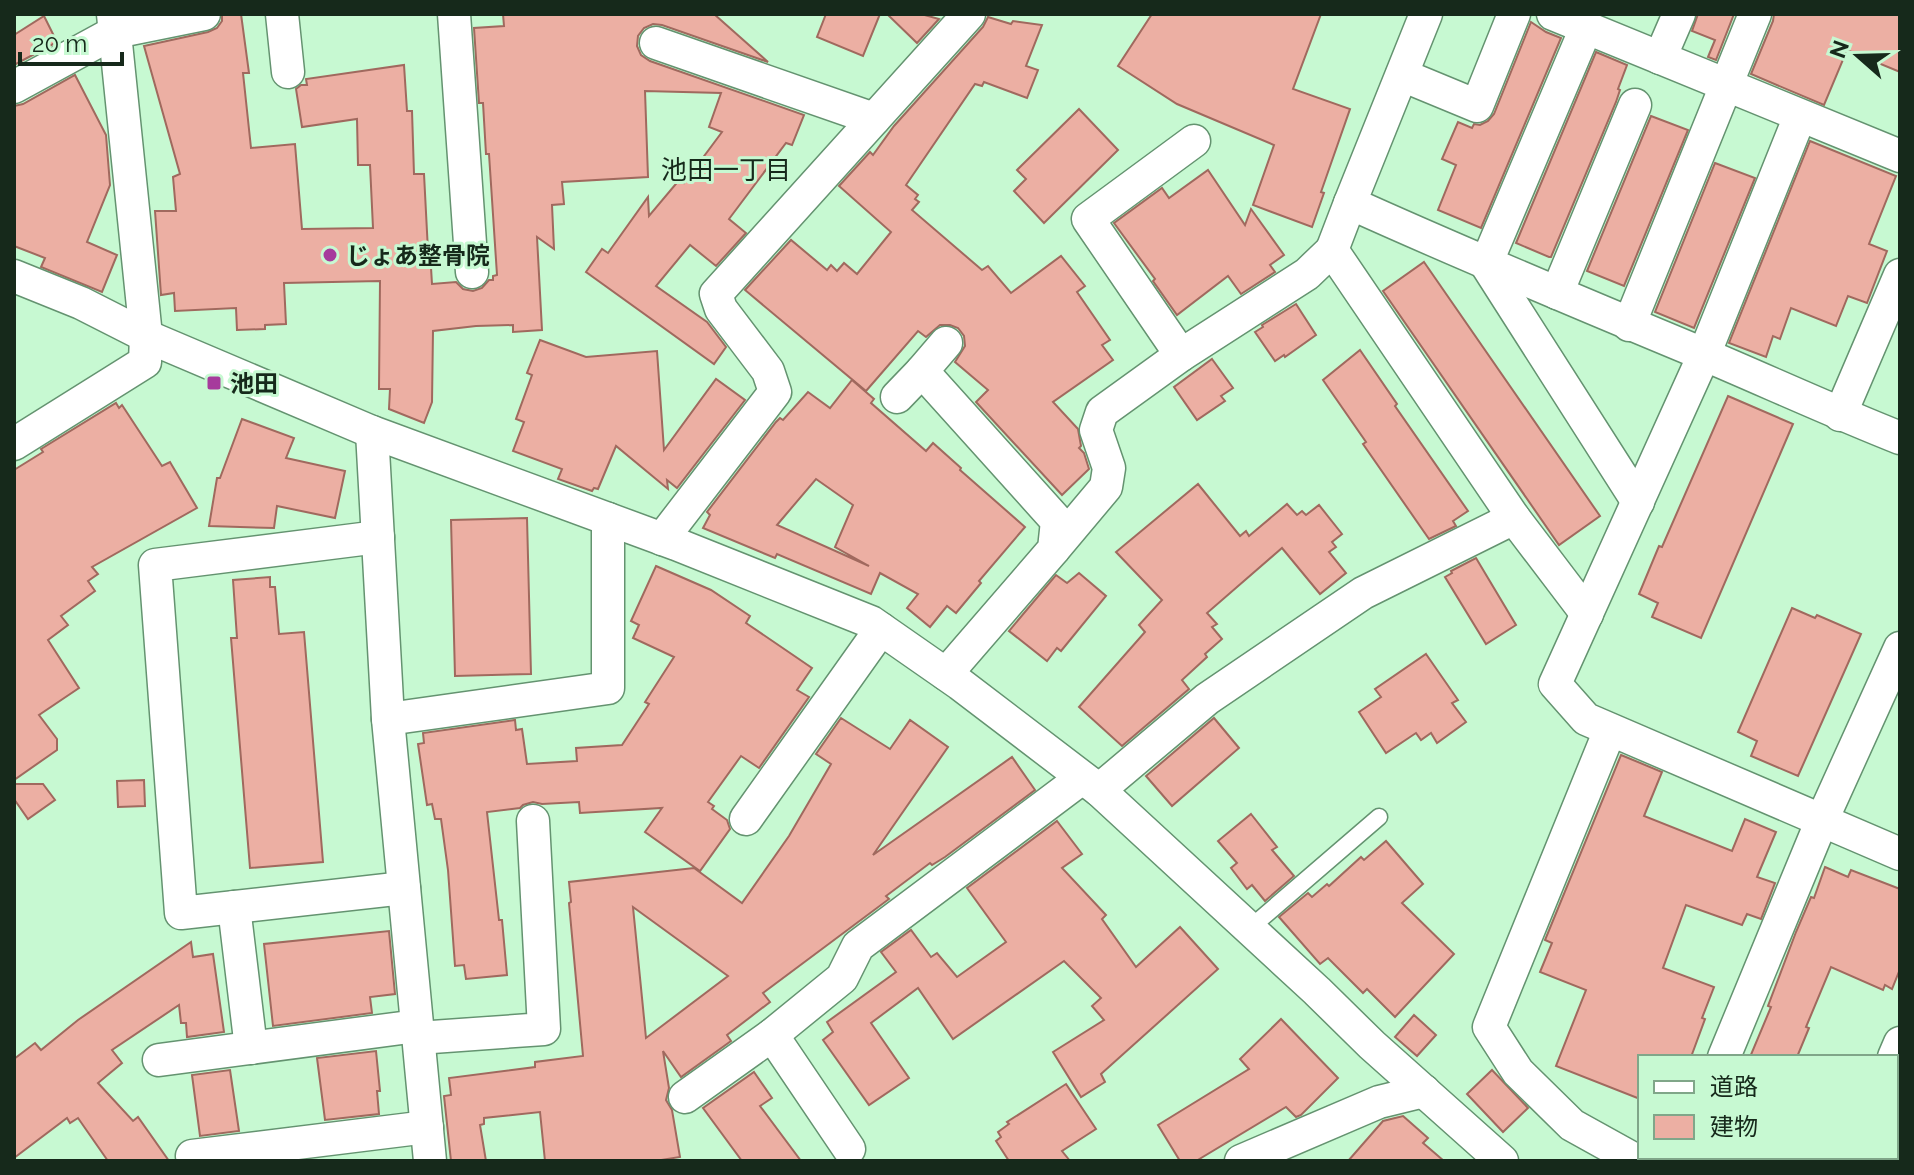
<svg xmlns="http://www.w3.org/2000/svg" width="1914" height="1175" font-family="Raleway,'Noto Sans JP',sans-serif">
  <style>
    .building { fill: #ecafa3; stroke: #a0695e; stroke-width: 2; fill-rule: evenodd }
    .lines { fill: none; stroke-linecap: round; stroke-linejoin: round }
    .service-casing { stroke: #649370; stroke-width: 19 }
    .minor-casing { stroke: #649370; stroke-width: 35 }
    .service { stroke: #fff; stroke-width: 16 }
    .minor { stroke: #fff; stroke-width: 32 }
    .poi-dot { fill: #a63b9c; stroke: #c7f9d2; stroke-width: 3 }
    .labels { text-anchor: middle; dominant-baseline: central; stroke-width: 6; stroke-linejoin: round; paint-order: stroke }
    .poi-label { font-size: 24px; font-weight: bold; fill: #16291b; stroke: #c7f9d2; text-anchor: start }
    .neighbourhood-label { font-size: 26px; fill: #16291b; stroke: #c7f9d2 }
  </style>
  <rect width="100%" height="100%" fill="#c7f9d2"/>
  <g class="building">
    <polygon points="222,14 241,14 249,73 243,73 251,148 295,144 302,229 373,228 370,165 358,165 357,119 302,127 296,89 301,85 307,85 306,79 404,65 407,111 412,111 414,174 424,174 428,251 430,251 432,284 456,282 463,289 473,291 482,288 489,280 493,280 493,276 497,275 489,154 486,154 483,103 479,103 474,28 504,26 503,14 714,14 768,62 662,25 653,24 644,28 638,36 637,46 641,55 650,61 804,115 792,145 786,143 729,219 746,233 716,266 690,245 656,286 707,322 726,347 714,364 586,272 602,249 608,253 648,197 649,216 680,179 684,183 722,132 709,127 721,93 645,91 648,177 562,182 564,204 552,205 554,249 537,237 542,330 513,332 513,325 476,326 433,331 432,402 424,423 389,409 390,389 379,389 380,281 284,283 286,324 265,325 265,329 237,330 236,308 175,311 174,293 161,295 155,211 176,211 173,177 180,174 144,46 208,32 217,28 222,21"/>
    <polygon points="826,14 880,14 863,56 817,37"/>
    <polygon points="887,14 921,14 939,19 917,43"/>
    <polygon points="1152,14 1321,14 1293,89 1350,109 1321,192 1324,193 1312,227 1253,205 1274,145 1177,104 1118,66"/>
    <polygon points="1698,14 1734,14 1716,60 1708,57 1715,40 1692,31"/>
    <polygon points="1774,14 1900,14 1900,72 1847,50 1824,105 1751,74 1773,21"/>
    <polygon points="44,16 57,42 14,65 14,35"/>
    <polygon points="988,17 1011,24 1013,21 1042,25 1026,66 1038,70 1027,98 984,82 982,86 975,84 906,185 918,195 915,199 919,202 912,210 982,270 988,266 1011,293 1061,256 1085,286 1077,292 1110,340 1102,345 1113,360 1053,402 1078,429 1081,446 1079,448 1084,453 1089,469 1062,495 976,402 988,390 955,362 965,346 964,336 958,328 950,325 940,325 926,337 918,331 866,391 745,290 791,240 827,270 831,265 837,271 844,263 857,274 891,232 839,186 870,152 873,155 894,126 983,27"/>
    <polygon points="1531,22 1546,32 1561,38 1481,228 1438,210 1456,165 1442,159 1458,122 1472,128 1474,124 1480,125 1488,121 1494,114"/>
    <polygon points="1596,52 1627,65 1618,89 1620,90 1616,102 1551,257 1549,257 1516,243"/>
    <polygon points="75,75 106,135 110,185 87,242 117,255 102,292 41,267 45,258 14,246 14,106 23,104"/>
    <polygon points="1079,109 1118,150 1044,223 1014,191 1026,179 1017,170"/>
    <polygon points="1651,116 1688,130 1624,286 1587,271"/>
    <polygon points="1810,141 1896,176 1869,244 1887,251 1867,303 1848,296 1836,326 1791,308 1780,339 1773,336 1766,357 1729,343"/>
    <polygon points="1715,163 1755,178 1694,328 1655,312"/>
    <polygon points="1208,170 1245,225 1251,209 1284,255 1270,265 1275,272 1241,294 1228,276 1177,315 1153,281 1155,279 1114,223 1162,188 1169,198"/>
    <polygon points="1424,262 1600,516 1559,545 1383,291"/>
    <polygon points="1296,304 1316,335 1285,357 1284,355 1275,361 1255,332 1263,327 1262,325"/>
    <polygon points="540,340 586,357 657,351 664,450 716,379 745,400 677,488 667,480 668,489 616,446 598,489 594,488 592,491 558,479 562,469 513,451 524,422 516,419 532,375 527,373"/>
    <polygon points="1360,350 1397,404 1395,406 1468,511 1453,521 1456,526 1429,539 1363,444 1366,442 1323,380"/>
    <polygon points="1212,359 1233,388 1221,396 1225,401 1197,420 1174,387"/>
    <path d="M852 380 874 399 871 403 926 451 933 443 961 468 960 470 1025 527 979 581 981 583 956 613 947 606 930 627 907 608 918 594 880 573 871 594 777 554 775 558 703 528 710 515 707 512 776 422 780 418 783 420 808 392 830 408ZM816 479 853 505 835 547 869 566 777 525Z"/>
    <polygon points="1728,396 1793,424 1701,638 1652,617 1658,603 1639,594 1659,546 1662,547"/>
    <polygon points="116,403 119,408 122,405 162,466 170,462 197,508 92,567 98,574 88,581 95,591 61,616 68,625 48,640 79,688 39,715 57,739 57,750 14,780 14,470 43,452 41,449"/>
    <polygon points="242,419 294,438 286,458 345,471 335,518 277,506 274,528 209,526 217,478 220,478"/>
    <polygon points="1198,484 1240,536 1246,531 1249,536 1287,504 1297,515 1302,511 1306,515 1319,505 1342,534 1332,542 1336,547 1329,552 1346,573 1320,594 1282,548 1207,613 1217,624 1212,627 1222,639 1205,654 1207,657 1182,680 1189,689 1122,746 1079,707 1145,632 1139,625 1162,600 1116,552"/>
    <polygon points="527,518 531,674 455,676 451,520"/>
    <polygon points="1476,558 1516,625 1486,644 1445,577 1452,573 1451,571"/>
    <polygon points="656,566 711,590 750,616 746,623 812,668 797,690 809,697 759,768 741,756 708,802 714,806 712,809 727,820 730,829 700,871 645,832 662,808 580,813 579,802 542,804 533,802 523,805 520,808 487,812 499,920 502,920 507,975 466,979 464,965 455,966 448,870 441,819 435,819 432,804 427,805 418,744 424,743 423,733 515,720 516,730 522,729 527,764 577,761 576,748 622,745 649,704 645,702 674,657 633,638 639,625 631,621"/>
    <polygon points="1079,573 1106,596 1061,651 1057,648 1047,661 1009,631 1056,575 1067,583"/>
    <polygon points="270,577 270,587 275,587 279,634 304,632 323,862 250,868 231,638 237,638 233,580"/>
    <polygon points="1792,608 1815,618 1817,615 1861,634 1798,776 1751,756 1757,741 1738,732"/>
    <polygon points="1426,654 1458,700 1452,703 1466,722 1437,743 1431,733 1421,740 1416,733 1386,753 1359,712 1381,697 1375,689"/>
    <path d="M841 718 890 749 910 720 948 747 873 855 1012 757 1035 790 945 857 932 865 930 863 886 896 889 899 763 993 770 1002 727 1035 731 1041 681 1077 663 1051 669 1088 666 1100 672 1110 680 1157 655 1161H545L540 1112 484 1118V1124L480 1125 486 1161H451L444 1096 451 1095 449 1078 535 1067V1062L583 1056 569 903 571 902 569 882 694 868 742 903 789 836 831 764 816 754ZM633 907 728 976 646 1038Z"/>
    <polygon points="1214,718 1239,748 1172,806 1146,776"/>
    <polygon points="1621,755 1662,772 1644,816 1732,851 1745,819 1776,832 1757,877 1775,883 1761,919 1747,914 1742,925 1686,905 1663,968 1714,987 1702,1018 1705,1019 1691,1057 1640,1057 1640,1099 1556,1066 1586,990 1540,972 1552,943 1545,940"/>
    <polygon points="144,780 145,806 118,807 117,781"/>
    <polygon points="14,784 43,784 55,800 28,819 14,799"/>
    <polygon points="1251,814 1277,847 1272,850 1294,876 1265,901 1252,885 1247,889 1231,868 1237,863 1218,841"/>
    <polygon points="1057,821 1082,854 1062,868 1106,915 1102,919 1136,967 1180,927 1218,969 1101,1074 1105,1082 1081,1097 1053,1052 1104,1020 1092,1006 1101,998 1064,961 953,1039 918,988 871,1023 909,1078 869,1105 823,1040 833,1032 827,1022 896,972 881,952 911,930 931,957 937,953 957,977 1006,942 967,888"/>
    <polygon points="1386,841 1423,884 1402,903 1454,954 1395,1017 1367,989 1363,993 1328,958 1320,964 1279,917 1308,893 1312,897 1327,884 1329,886 1361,857 1364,860"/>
    <polygon points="1825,867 1848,877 1851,870 1900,889 1900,969 1892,989 1885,985 1883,990 1831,967 1806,1027 1809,1028 1797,1057 1750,1057 1771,1007 1768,1006 1796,932 1811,897 1814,898"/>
    <polygon points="389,931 395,994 370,997 372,1013 273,1026 264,944"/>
    <polygon points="191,942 193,957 213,954 224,1032 187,1037 186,1023 181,1023 179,1005 112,1050 122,1063 98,1083 133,1121 138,1117 169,1161 108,1161 78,1118 70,1123 67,1118 14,1158 14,1059 35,1043 41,1050 78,1020"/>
    <polygon points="1414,1015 1436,1035 1417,1056 1395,1037"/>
    <polygon points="1281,1019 1338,1078 1301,1115 1296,1117 1286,1107 1196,1161 1180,1161 1158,1125 1249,1069 1240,1059"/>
    <polygon points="376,1051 380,1091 377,1091 379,1114 325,1120 317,1058"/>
    <polygon points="230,1070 239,1131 200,1136 192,1075"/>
    <polygon points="1492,1070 1528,1108 1503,1132 1467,1094"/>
    <polygon points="754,1072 772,1098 760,1106 801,1161 742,1161 703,1108"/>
    <polygon points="1066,1084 1096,1129 1062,1151 1070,1161 1009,1161 996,1141 1001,1137 998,1132 1009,1124 1007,1122"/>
    <polygon points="1403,1116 1428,1138 1423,1143 1444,1161 1348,1161 1383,1121"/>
  </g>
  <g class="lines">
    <g class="service-casing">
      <polyline id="service" points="1249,929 1379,817"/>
    </g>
    <g class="minor-casing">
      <g id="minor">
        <polyline points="282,14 288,72"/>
        <polyline points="454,14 472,272"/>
        <path d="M1426 14 1350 203C1467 256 1585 305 1703 354 1769 382 1834 412 1900 438"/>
        <polyline points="1553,14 1900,156"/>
        <polyline points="1586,28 1486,264 1638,502"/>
        <polyline points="656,43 874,119"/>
        <polyline points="1660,58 1679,14"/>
        <polyline points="1402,75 1477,106 1514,14"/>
        <polyline points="14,87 115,32 204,14"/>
        <polyline points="1800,116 1704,355 1555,684 1586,719 1900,854"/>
        <polyline points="1350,203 1332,250 1514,518 1587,614"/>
        <polyline points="14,276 81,303 146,336 372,432 676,544 871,622 960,684 1099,790 1317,991 1372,1045 1502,1161"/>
        <polyline points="1557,293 1635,105"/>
        <polyline points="1629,325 1755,14"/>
        <polyline points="1181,355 1088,219 1194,141"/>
        <polyline points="897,397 922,371"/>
        <polyline points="1840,415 1900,275"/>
        <polyline points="372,432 388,719 430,1161"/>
        <polyline points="14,444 145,362 146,336 113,14"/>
        <polyline points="378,537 155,565 181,913 404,888"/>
        <polyline points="662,539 775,392 768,371 721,309 716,294 969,14"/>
        <polyline points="1054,549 1106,487 1109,468 1096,430 1102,412 1181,355 1307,274 1332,250"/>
        <polyline points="946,674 1054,549 1057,521 922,371 946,343"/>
        <polyline points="388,719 608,688 608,519"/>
        <polyline points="1610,730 1489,1027 1518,1072 1572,1125 1637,1161"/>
        <polyline points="1099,790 1207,699 1363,593 1514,518"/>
        <polyline points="746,819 881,629"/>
        <polyline points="234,907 251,1048"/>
        <polyline points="772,1035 849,1149"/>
        <polyline points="418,1038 544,1029 533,821"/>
        <polyline points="1724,1057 1822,820 1900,648"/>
        <polyline points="1894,1057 1900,1043"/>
        <polyline points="159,1060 417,1026"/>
        <polyline points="685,1097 772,1035 842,978 858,946 1082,778"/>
        <polyline points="192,1156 427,1127"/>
        <polyline points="1241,1161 1379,1102 1424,1091"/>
        <polyline points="1681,1161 1682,1157"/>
        <polyline points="1848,1161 1850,1157"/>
      </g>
    </g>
    <use href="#service" class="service"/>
    <use href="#minor" class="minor"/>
  </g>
  <g class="poi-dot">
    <circle cx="330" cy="255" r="8"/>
    <rect x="206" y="375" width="16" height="16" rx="4"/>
  </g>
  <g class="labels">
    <g class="poi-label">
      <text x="346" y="255">じょあ整骨院</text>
      <text x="230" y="383">池田</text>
    </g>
    <g class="neighbourhood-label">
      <text x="726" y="170">池田一丁目</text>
    </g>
  </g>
  <rect width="1914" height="1175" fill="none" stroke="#16291b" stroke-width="32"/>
  <rect x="1638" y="1055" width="260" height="104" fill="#c7f9d2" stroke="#80a689" stroke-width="2"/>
  <rect x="1654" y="1081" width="40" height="12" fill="#ffffff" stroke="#80a689" stroke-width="2"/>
  <text x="1710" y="1095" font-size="24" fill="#16291b">道路</text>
  <rect x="1654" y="1115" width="40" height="24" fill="#ecafa3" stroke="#80a689" stroke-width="2"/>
  <text x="1710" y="1135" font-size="24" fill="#16291b">建物</text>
  <g transform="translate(1858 56) rotate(290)" stroke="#c7f9d2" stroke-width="6" paint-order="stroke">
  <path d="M0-6L14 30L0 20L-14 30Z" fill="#16291b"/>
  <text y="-12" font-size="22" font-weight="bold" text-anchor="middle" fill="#16291b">N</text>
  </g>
  <path d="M20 52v12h102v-12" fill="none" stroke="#16291b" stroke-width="4"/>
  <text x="32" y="52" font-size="24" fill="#16291b" stroke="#c7f9d2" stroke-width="6" paint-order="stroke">20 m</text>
</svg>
